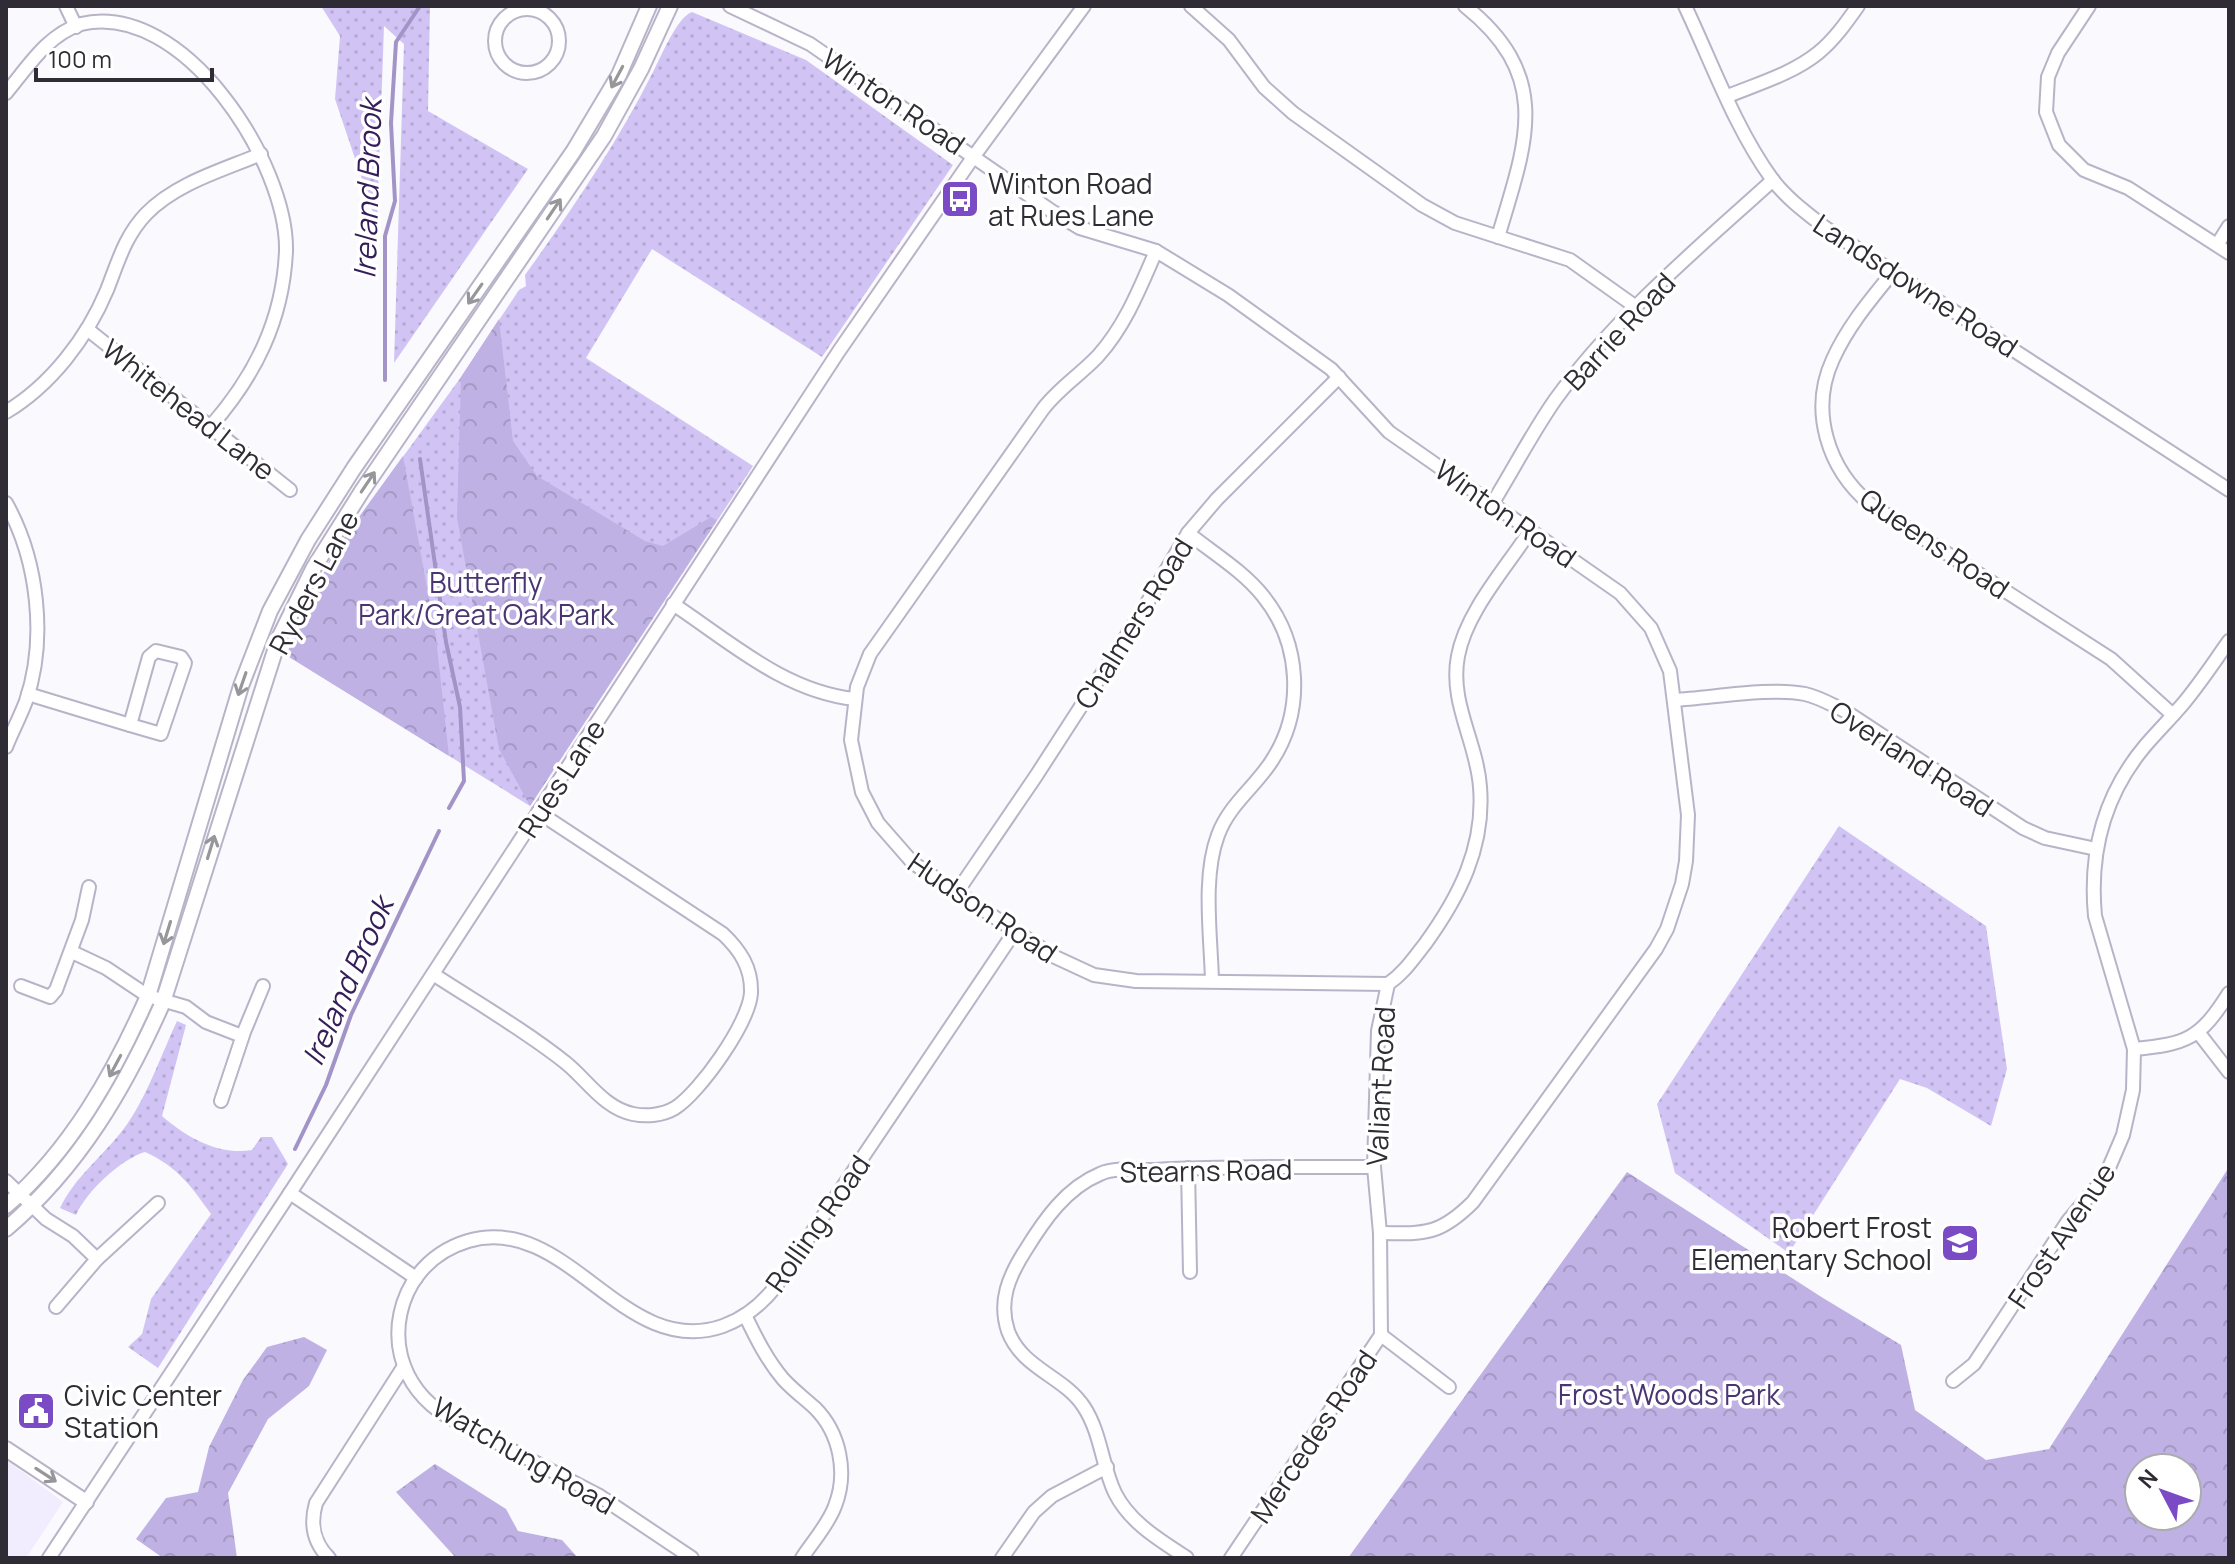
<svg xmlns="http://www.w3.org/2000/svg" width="2235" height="1564" font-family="Manrope,sans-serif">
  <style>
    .built { fill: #f1ecfe }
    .grass { fill: url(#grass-dots) }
    .forest { fill: url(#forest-crowns); fill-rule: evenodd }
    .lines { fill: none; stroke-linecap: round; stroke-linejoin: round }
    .stream { stroke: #a294c6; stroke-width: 4 }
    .minor-casing { stroke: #b9b3c8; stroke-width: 16 }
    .major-casing { stroke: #b9b3c8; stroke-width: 18 }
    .minor { stroke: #fff; stroke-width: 12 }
    .major { stroke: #fff; stroke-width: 14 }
    .oneway { stroke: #97969a }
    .labels { text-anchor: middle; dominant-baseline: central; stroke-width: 7; stroke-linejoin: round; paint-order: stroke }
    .street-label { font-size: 28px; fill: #2f2c35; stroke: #fff }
    .poi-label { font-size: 28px; fill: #2f2c35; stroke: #fff; text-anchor: start }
    .park-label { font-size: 28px; fill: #4a3572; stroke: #fff }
    .water-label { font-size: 30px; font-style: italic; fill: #341d58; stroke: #fff }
  </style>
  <defs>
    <pattern id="grass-dots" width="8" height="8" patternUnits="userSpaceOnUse" patternTransform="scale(2)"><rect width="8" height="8" fill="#d1c4f5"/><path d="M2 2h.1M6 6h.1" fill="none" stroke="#b4a9d3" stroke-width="1.8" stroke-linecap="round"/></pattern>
    <pattern id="forest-crowns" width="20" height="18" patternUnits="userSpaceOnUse" patternTransform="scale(2)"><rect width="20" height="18" fill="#bfb1e4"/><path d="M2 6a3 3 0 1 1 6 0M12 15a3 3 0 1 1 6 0" fill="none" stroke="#a498c4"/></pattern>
  </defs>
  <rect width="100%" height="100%" fill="#faf9fd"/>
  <polygon class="built" points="6,1460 63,1502 26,1558 6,1558"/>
  <g class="grass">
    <polygon points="321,6 430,6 428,111 528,169 394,363 404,44 384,26 377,224 335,99 340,36"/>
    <path d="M692 12 806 60 953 165 822 357 652 249 586 358 753 466 530 806 286 655 333 553 461 377 519 290 526 286 525 275C573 208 616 145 653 72 661 57 677 17 692 12Z"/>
    <polygon points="1839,826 1986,926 2007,1069 1991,1126 1927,1088 1900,1079 1789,1253 1675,1173 1657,1104"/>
    <path d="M177 1021 186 1025 162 1116C186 1137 219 1156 252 1150L261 1137H272L288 1164 158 1368 128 1347 142 1334 151 1299 211 1214C191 1186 178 1167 145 1152 121 1159 86 1192 76 1215L60 1208C74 1179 98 1160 118 1136 144 1106 160 1057 177 1021Z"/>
  </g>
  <g class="forest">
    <polygon points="499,319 513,441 537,476 645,541 663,546 711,517 717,520 530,806 499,749 457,518 461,377"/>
    <polygon points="403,456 436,637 449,756 286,655 333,553"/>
    <path d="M2229 1167V1558H1348L1627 1172 1823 1298 1901 1345 1915 1410 1986 1460 2049 1449ZM2139 1468H2187V1516H2139Z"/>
    <polygon points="304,1337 327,1350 309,1386 268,1419 228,1493 237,1558 163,1558 136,1539 166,1498 198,1492 209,1447 243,1380 267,1347"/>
    <polygon points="435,1464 506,1509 518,1531 562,1540 578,1558 456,1558 396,1492"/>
  </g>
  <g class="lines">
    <g class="stream">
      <polyline points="385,380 385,236 395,201 391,123 396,42 420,6"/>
      <polyline points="420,459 446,642 460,707 464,781 449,808"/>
      <polyline points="295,1149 326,1085 351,1015 439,831"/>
    </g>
    <g class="minor-casing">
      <g id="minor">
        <polyline points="66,6 76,27"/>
        <path d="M730 6 810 44 1053 212 1080 228 1156 251 1228 295 1331 369 1389 432 1620 593 1651 628 1670 671 1688 815 1686 861 1682 884 1667 929 1656 949 1473 1202C1440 1235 1425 1234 1380 1233"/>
        <polyline points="1191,6 1229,40 1264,87 1293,113 1422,205 1455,223 1570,260 1636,307"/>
        <path d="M1465 6C1554 77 1526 143 1498 237"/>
        <path d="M1685 6C1712 63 1735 128 1772 179 1787 199 1808 214 1827 229L2229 490"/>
        <polyline points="2089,6 2058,53 2048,77 2046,112 2059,145 2084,170 2128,188 2229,253"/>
        <circle cx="527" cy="41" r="32"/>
        <path d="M6 93C28 67 47 35 81 24 184 0 288 164 286 251 283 320 255 376 210 427"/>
        <path d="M1728 96C1757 84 1792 74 1818 53 1834 40 1846 23 1858 6"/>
        <polyline points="2217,245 2229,226"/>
        <path d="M1156 251C1140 288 1125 326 1098 356 1080 375 1059 388 1043 409L870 654 857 687 851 740 862 792 878 823 913 863 1053 956 1094 975 1136 981 1388 984"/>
        <path d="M1893 272C1871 299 1848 326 1833 359 1809 411 1828 469 1870 504L2111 659 2173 715"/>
        <polyline points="87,329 290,490"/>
        <path d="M6 412C51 385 87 338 107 290 118 262 125 236 146 214 176 183 223 170 261 154"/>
        <path d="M6 503C38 560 47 639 26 701 20 717 12 732 6 747"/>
        <path d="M1492 504C1513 470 1532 433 1555 400 1616 316 1697 249 1773 180"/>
        <path d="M1188 533C1213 553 1243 571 1263 596 1301 643 1305 711 1271 762 1254 788 1229 805 1218 835 1202 877 1211 937 1212 981"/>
        <path d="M673 604C729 641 785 692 855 699"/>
        <polygon points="156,651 181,657 185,663 161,734 130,725 149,657"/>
        <polyline points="28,694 130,725"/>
        <path d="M1674 700C1712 698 1770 687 1805 694 1819 697 1832 705 1845 711L2023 828 2045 838 2096 849"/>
        <polyline points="957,892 1036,776 1140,615 1188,533 1217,499 1339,377"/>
        <polyline points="72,952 106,968 148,996 186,1007 206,1022 242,1036"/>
        <path d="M433 974C476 1002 526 1031 566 1063 587 1080 604 1108 633 1114 647 1117 663 1115 675 1108 700 1092 749 1023 751 993 752 968 740 950 723 934L538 812"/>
        <polyline points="21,986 50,997 56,990 82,920 89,887"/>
        <polyline points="2198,1032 2229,1072"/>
        <path d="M2134 1049C2187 1044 2200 1039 2229 993"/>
        <polyline points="221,1101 244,1032 263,986"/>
        <polyline points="1188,1168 1190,1272"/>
        <polyline points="6,1181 46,1219 73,1236 97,1259"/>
        <polyline points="290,1193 416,1278"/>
        <polyline points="56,1307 97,1259 158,1203"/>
        <path d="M745 1315C756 1338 767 1360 783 1379 793 1390 804 1398 815 1408 840 1433 848 1473 835 1506 828 1525 813 1541 802 1558"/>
        <polyline points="1381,1335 1449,1387"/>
        <path d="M1953 1381 1974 1364 2068 1221 2105 1177 2123 1135 2133 1090 2134 1049 2095 916C2089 853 2104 795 2145 746 2157 732 2170 719 2182 705 2199 685 2214 662 2229 641"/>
        <polyline points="49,1558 290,1193 839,351 974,156 1084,6"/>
        <path d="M329 1558C313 1542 310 1524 316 1503L404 1366"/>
        <path d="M692 1558 598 1495 448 1417C425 1403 408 1383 401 1356 394 1328 401 1297 418 1275 431 1258 448 1247 468 1241 568 1212 623 1361 723 1326 745 1318 762 1304 776 1286L1015 931"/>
        <polyline points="1002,1558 1034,1512 1052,1496 1107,1467"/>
        <path d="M1187 1558C1160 1540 1130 1523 1115 1493 1102 1466 1101 1433 1084 1407 1064 1376 1022 1369 1008 1331 998 1301 1009 1276 1025 1251 1044 1220 1066 1188 1100 1174 1115 1167 1138 1170 1155 1170 1228 1166 1301 1167 1374 1167"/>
        <path d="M1231 1558 1381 1335 1380 1233 1374 1167 1378 1031 1388 984C1404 973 1413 959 1425 944 1459 897 1485 847 1480 787 1477 742 1449 703 1458 656 1466 612 1506 568 1530 531"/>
      </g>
    </g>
    <g class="major-casing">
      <g id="major">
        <path d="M6 1206C71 1150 114 1073 148 996L241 686 270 611 308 540 354 468 573 152 619 75 649 6"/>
        <path d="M6 1229C79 1167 125 1088 163 1002L279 638 313 569 362 491 604 136 641 69 670 6"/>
        <polyline points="6,1449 86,1502"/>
      </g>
    </g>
    <use href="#minor" class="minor"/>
    <use href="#major" class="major"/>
  </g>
  <defs><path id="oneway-shaft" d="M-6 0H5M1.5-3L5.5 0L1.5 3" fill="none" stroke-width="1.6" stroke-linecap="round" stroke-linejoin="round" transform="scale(2)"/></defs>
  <g class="oneway">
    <use href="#oneway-shaft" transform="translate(617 77) rotate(118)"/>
    <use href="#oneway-shaft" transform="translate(554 209) rotate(-56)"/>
    <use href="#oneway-shaft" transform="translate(475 294) rotate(125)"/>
    <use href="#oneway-shaft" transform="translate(368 482) rotate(-56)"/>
    <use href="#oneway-shaft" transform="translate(242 684) rotate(109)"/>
    <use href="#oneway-shaft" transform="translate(211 847) rotate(-73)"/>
    <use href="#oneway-shaft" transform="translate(167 933) rotate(107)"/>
    <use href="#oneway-shaft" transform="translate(115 1066) rotate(118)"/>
    <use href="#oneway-shaft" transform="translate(46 1475) rotate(33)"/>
  </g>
  <defs>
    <g id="bus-square" transform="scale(2)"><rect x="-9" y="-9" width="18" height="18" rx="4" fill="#7a4bc4" stroke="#fff"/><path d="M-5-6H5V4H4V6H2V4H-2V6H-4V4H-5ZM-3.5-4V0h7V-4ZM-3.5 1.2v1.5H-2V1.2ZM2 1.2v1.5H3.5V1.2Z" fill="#fff"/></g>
    <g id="school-square" transform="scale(2)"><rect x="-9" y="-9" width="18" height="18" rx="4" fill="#7a4bc4" stroke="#fff"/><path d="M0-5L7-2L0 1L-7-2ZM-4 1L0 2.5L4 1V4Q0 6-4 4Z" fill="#fff"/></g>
    <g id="civic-square" transform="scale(2)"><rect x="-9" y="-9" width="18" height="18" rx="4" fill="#7a4bc4" stroke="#fff"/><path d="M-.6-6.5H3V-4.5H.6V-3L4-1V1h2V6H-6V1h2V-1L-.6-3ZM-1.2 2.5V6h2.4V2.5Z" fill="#fff"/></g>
  </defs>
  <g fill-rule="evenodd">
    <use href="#bus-square" x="960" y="199"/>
    <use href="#school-square" x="1960" y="1243"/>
    <use href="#civic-square" x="36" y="1411"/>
  </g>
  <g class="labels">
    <g class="street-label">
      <text transform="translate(894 101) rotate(34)">Winton Road</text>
      <text transform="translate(1916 285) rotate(33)">Landsdowne Road</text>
      <text transform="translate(1619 331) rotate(-47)">Barrie Road</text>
      <text transform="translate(189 409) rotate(38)">Whitehead Lane</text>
      <text transform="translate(1506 513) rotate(35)">Winton Road</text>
      <text transform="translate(1935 543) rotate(34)">Queens Road</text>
      <text transform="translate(313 582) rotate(-62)">Ryders Lane</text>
      <text transform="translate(1133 623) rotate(-58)">Chalmers Road</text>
      <text transform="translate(1912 758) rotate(33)">Overland Road</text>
      <text transform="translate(561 778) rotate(-57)">Rues Lane</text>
      <text transform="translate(983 907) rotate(34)">Hudson Road</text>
      <text transform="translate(1380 1086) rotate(-87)">Valiant Road</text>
      <text transform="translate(1206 1170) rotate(-1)">Stearns Road</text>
      <text transform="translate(817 1223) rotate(-55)">Rolling Road</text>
      <text transform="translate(2061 1235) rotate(-56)">Frost Avenue</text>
      <text transform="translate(1313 1436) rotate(-56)">Mercedes Road</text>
      <text transform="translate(524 1455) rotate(30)">Watchung Road</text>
    </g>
    <g class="poi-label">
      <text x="988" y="183">Winton Road<tspan x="988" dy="32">at Rues Lane</tspan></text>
      <text x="1932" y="1227" text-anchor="end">Robert Frost<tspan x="1932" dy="32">Elementary School</tspan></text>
      <text x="64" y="1395">Civic Center<tspan x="64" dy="32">Station</tspan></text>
    </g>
    <g class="park-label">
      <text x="486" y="582">Butterfly<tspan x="486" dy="32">Park/Great Oak Park</tspan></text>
      <text x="1669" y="1394">Frost Woods Park</text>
    </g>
    <g class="water-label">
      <text transform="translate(367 189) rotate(-88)">Ireland Brook</text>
      <text transform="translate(347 981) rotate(-66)">Ireland Brook</text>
    </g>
  </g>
  <rect width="2235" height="1564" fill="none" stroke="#2f2c35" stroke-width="16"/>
  <g transform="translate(2163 1492) rotate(311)"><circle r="38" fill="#ffffff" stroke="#acabae" stroke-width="2"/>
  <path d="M0-6L14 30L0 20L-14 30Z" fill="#7a4bc4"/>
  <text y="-12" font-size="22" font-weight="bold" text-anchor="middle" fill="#2f2c35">N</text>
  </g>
  <path d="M36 68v12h176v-12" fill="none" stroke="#2f2c35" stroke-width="4"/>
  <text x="48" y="68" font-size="24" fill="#2f2c35" stroke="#ffffff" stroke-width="6" paint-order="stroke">100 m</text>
</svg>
